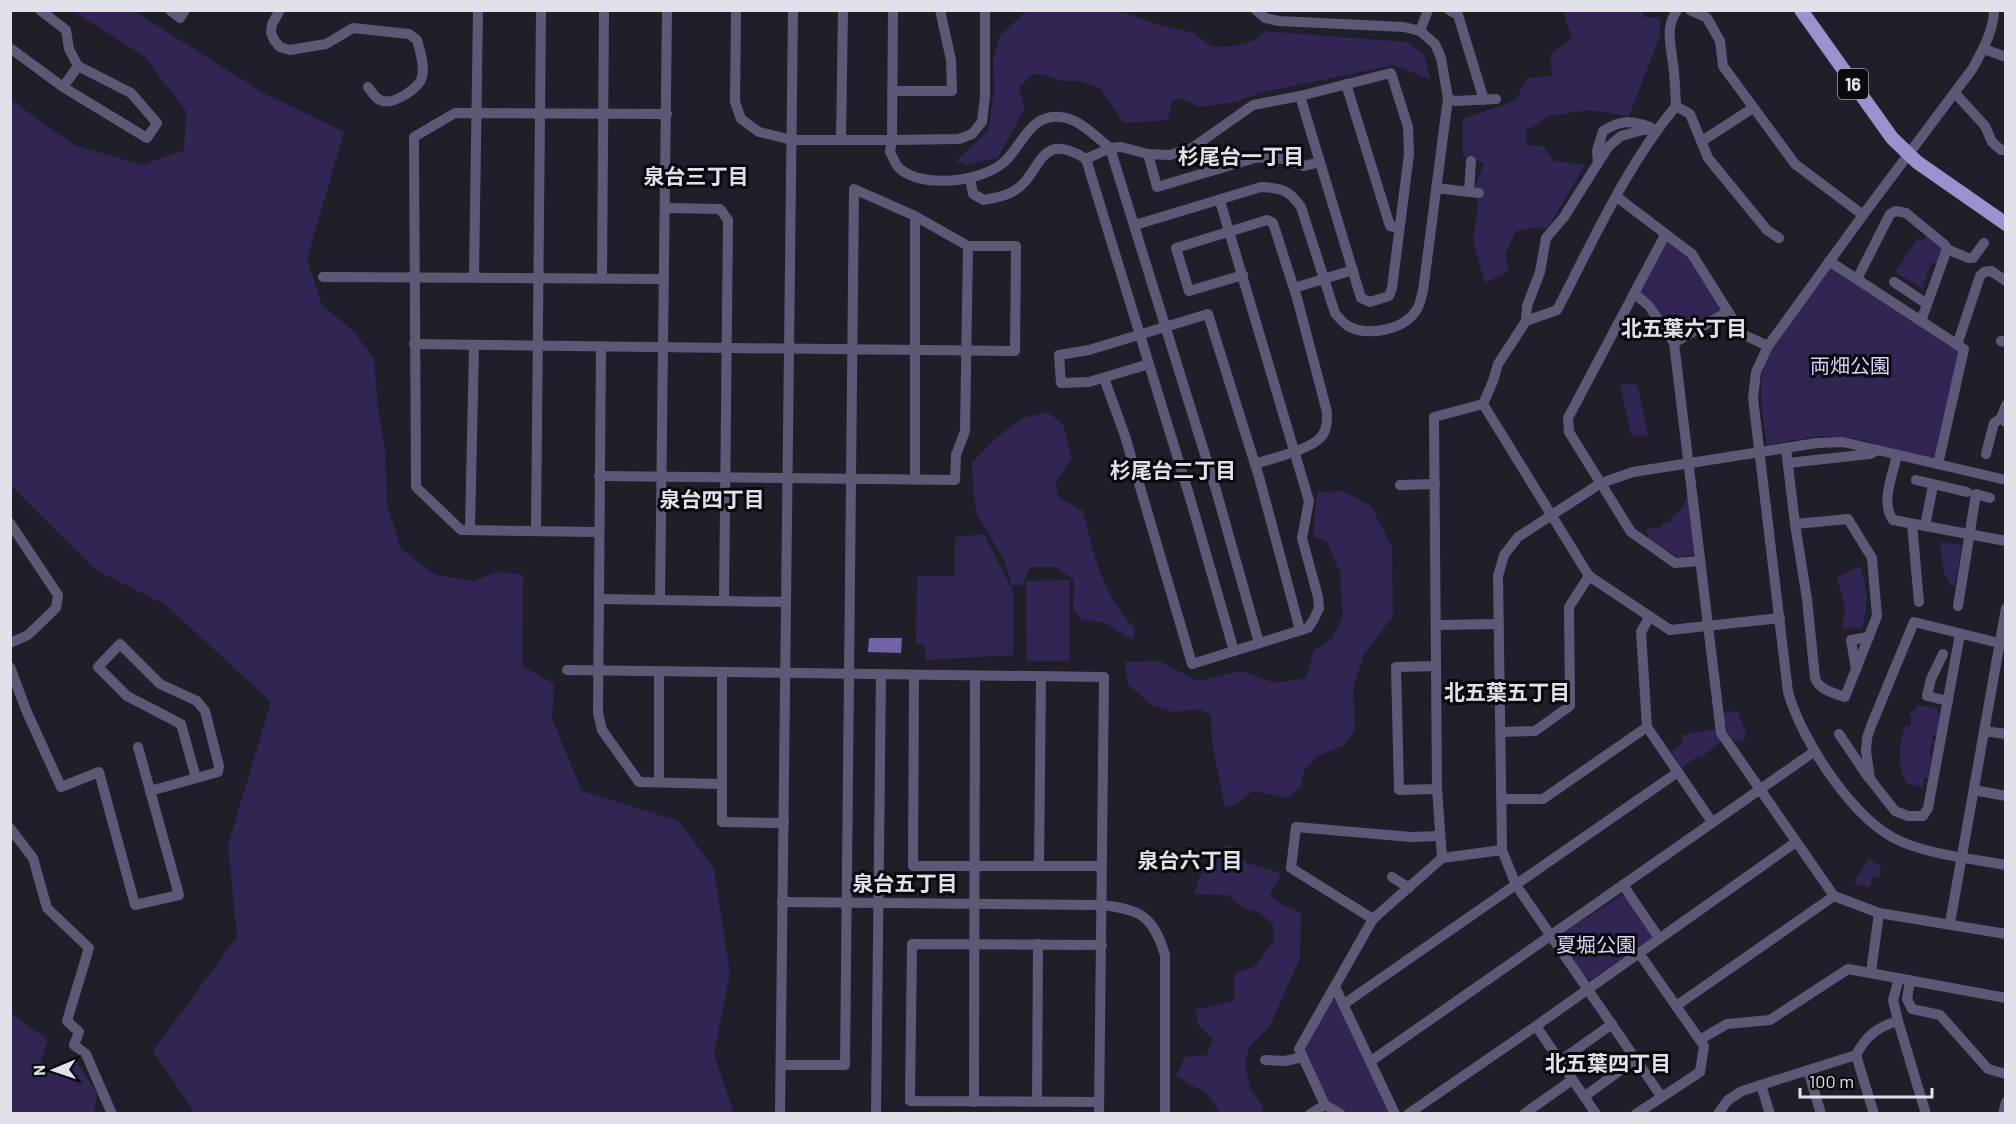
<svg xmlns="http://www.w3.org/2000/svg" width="2016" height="1124" font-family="Barlow,'Noto Sans JP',sans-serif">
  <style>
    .green { fill: #322554 }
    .water { fill: #7362a7 }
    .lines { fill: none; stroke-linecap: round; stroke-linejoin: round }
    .minor { stroke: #5e5876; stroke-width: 10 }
    .major { stroke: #9d90ce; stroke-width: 14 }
    .labels { text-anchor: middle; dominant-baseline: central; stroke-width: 6; stroke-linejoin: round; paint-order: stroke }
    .shield { fill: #0a090d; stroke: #a1a0a7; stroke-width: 1.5 }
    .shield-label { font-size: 18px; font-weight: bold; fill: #e2e1e9 }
    .park-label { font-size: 20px; fill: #d8d1f8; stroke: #0a090d }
    .neighbourhood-label { font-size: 21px; font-weight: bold; fill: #e2e1e9; stroke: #0a090d }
  </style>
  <rect width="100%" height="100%" fill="#201e28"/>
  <g class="green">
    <polygon points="1105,10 1125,13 1159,25 1194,33 1212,47 1235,46 1255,40 1264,31 1406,42 1423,53 1431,80 1394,65 1259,93 1236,102 1199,107 1181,98 1172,101 1168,120 1124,123 1100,88 1080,81 1061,81 1046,75 1032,74 1019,88 1025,108 998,157 967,165 956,161 988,131 994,92 993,59 1000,36 1026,11"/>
    <polygon points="73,11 134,11 262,92 344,132 307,259 322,305 353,331 374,358 378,408 385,451 387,505 401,549 436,575 473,581 497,572 523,575 522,666 554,684 552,719 582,791 679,821 714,869 730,973 714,1054 734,1113 195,1113 153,1051 237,937 228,845 271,702 166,605 96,570 11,486 11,100 74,145 143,165 184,150 186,111 144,56"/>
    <polygon points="1563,11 1643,11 1643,17 1660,18 1660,36 1629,116 1589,110 1549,116 1526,131 1527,145 1543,146 1554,161 1585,165 1547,229 1533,228 1516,231 1505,255 1509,270 1485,283 1473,240 1478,209 1476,186 1484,163 1463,156 1463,119 1516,100 1527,78 1552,76 1550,55 1572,38"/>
    <polygon points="1928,235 1942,246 1939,265 1931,262 1923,289 1895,272 1916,242 1917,238 1922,241"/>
    <polygon points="1665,242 1672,242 1691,255 1721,306 1719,312 1680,337 1673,335 1637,292"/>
    <path d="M1832 267 1960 350 1935 460 1854 438 1818 436 1767 445C1763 420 1758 395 1763 371 1768 345 1815 290 1832 267Z"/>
    <polygon points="1633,383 1638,387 1648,435 1632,437 1620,386"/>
    <path d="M1048 412 1063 425 1072 459 1056 481 1058 497 1083 511C1096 561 1100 589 1135 629L1133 640 1105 623 1082 619 1073 611 1074 580 1055 567H1030L1022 585 1012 586 1005 562 976 512 973 489 972 463 997 437 1023 418Z"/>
    <path d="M1687 490 1696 550 1692 555 1678 557 1648 539 1647 529 1662 527V524L1671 522V518C1682 511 1687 504 1687 490Z"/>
    <polygon points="1343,491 1371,506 1392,547 1393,616 1364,654 1353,688 1355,730 1344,745 1317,756 1304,770 1301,786 1288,798 1253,791 1237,803 1225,808 1212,743 1211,715 1199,709 1174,712 1152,705 1128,685 1125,662 1160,661 1197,681 1241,671 1275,683 1306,678 1314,650 1331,640 1343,617 1340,573 1327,542 1313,536 1317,492"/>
    <polygon points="984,534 1013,591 1013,655 926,660 925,645 916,644 917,576 955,576 955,537"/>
    <polygon points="1940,542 1962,545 1955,586 1950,585 1944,572"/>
    <path d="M1860 566C1868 585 1868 608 1862 628L1842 629 1845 608 1837 577Z"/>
    <polygon points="1069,580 1069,661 1027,661 1026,581"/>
    <path d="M1917 705 1937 708V712L1940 713 1937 735H1933L1932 741 1936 742 1934 745H1931L1930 754 1932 755 1928 778H1924L1923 787 1907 784C1896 767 1899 744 1905 726L1910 727 1912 718 1909 716 1911 711 1914 712Z"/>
    <path d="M1728 711 1738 712 1746 734 1744 740C1727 745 1725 727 1723 714L1728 713Z"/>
    <polygon points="1717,729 1723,740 1700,758 1698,756 1682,768 1671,751 1683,744 1682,735"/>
    <polygon points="1230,845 1246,863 1281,873 1270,895 1283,905 1301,913 1300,958 1270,1026 1249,1047 1245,1066 1250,1087 1264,1109 1262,1113 1220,1113 1206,1093 1176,1076 1185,1057 1207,1055 1213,1039 1198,1025 1196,1010 1234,1001 1234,974 1255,966 1274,941 1273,924 1260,913 1243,908 1228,895 1194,894 1201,873 1213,852"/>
    <polygon points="1869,859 1881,867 1879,878 1872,877 1870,887 1855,884 1856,879"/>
    <polygon points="1620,896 1627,896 1651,932 1652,938 1592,979 1586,979 1559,942 1561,935"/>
    <polygon points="1330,1000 1339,1000 1393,1113 1350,1113 1329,1103 1302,1047"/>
    <polygon points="10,1012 48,1040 41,1060 51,1070 76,1061 97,1093 94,1113 11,1113"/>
  </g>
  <polygon class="water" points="869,638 902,638 901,653 868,652"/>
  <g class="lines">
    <g class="minor">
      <polyline points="170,10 180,18 185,10"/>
      <path d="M280 10 272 24 271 32 274 40 280 47 290 50 326 44 353 28 409 34 417 40C420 51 425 66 422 77 419 89 392 106 380 100 375 98 371 91 368 87"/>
      <polyline points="736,10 735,102 741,119 759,132 792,140 892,140 959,139 972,134 982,122 985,96 985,10"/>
      <path d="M893 10 892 140 890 152C893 157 895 164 899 168 922 189 980 182 1003 163 1022 147 1029 114 1060 117 1079 118 1096 137 1110 148L1216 490 1259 643"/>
      <polyline points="1449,10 1458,15 1484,100"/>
      <polyline points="1690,10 1707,18 1720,41 1723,66 1795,164 1863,215"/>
      <path d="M1994 10C1994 30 1982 51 1973 68L1863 215 1768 346 1756 372 1753 398 1788 692C1802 741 1854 822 1902 842 1933 855 1973 859 2006 865"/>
      <polyline points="1420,31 1428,10"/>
      <polyline points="10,48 63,87 147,138 157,123 131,93 78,66 69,49 66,30 40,10"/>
      <polyline points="1984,49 2006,57"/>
      <polyline points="1346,84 1390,226 1399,228"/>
      <polyline points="63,87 78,66"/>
      <polyline points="892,91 952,91 951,60 940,10"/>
      <polyline points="1955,93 1985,126 1992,142 2001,150 2006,150"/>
      <polyline points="1448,98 1455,101 1496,99"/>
      <polyline points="1676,106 1690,114 1708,158 1767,230 1779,238"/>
      <polyline points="841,139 843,10"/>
      <polyline points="1702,141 1753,108"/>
      <polyline points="1148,154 1157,187 1255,158 1272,157 1288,160 1304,166 1320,162"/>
      <polyline points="1086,159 1110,148 1121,147 1148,154 1170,155 1192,148 1253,105 1300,96 1361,298 1370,302 1389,296 1392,288 1409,154 1408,127 1391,73 1300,96"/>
      <path d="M1598 163 1597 151 1603 131C1621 120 1630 120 1650 127"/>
      <path d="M970 178 973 194 984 200C992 198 1004 197 1012 192 1043 176 1036 128 1086 159L1190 498 1234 651"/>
      <polyline points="1436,188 1479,193"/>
      <polyline points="1469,192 1471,161"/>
      <polyline points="1617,197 1692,254 1742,334 1768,346"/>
      <polyline points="666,208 720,209 728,220 724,601"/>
      <path d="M1135 225 1261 187C1282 188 1289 190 1301 207L1335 313C1339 318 1343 323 1348 326 1368 337 1405 330 1417 309 1420 305 1421 297 1423 291L1448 98 1441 58 1435 44 1420 31 1404 27 1279 21 1265 18 1256 10"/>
      <polyline points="1665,235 1568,418 1569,432 1631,532 1675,563 1700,561"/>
      <polyline points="1947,249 1968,258 1973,258 1984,243"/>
      <polyline points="1829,261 1964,349 1938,464"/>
      <path d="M1243 275 1189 291 1176 248 1267 220 1273 223 1297 298 1327 412C1327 421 1327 429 1322 436 1311 450 1272 458 1255 464"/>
      <polyline points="323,277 664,279"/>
      <polyline points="474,277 478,10"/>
      <polyline points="602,278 604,10"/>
      <polyline points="1857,279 1890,214 1896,211 1906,213 1945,245 1947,249 1921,321"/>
      <polyline points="1894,282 1927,304"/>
      <polyline points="1294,288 1353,270"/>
      <polyline points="1634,293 1649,306 1674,343 1721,733 1834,896 1879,913 2006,934"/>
      <polyline points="1526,321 1527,306 1540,272 1546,238 1564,217 1608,147 1621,136 1643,130 1657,129"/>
      <polyline points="2001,341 2006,342"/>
      <polyline points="1674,343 1727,312"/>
      <path d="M414 344C614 347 815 349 1015 351L1016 246H968L915 216 854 189C850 481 847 773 845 1065H781"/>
      <polyline points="1957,345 1980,276 1984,272 1991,271 2006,281"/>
      <polyline points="601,347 598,713 602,730 639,782 721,784"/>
      <polyline points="1149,364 1089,382 1061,383 1059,355 1089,350 1208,314 1259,477 1300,630"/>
      <polyline points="1104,378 1125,436 1192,664 1308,628 1314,619 1319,608 1318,597 1302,538 1309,501 1220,201"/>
      <path d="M1483 404 1493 381 1498 364 1526 321 1557 310C1593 241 1626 166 1676 106 1675 90 1675 73 1672 57 1670 39 1666 27 1677 10"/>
      <polyline points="1483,404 1589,576 1670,630 1780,618"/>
      <polyline points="2006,405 2001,418 2006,422"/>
      <path d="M1786 448 1795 524 1807 599 1815 678C1819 690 1834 693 1845 697L1877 616 1872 558 1848 519 1795 524"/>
      <polyline points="1986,454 1994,423 2001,418"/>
      <path d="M1897 455C1893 475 1880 502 1893 520L2006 541"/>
      <polyline points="1788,463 1870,454 1878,450"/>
      <polyline points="599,476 955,480 956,455 965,431 968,246"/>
      <polyline points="915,479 915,216"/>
      <polyline points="1916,480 1967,492"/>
      <polyline points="1400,485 1435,484"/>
      <polyline points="10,523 58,595 56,608 28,635 10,643"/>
      <polyline points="1912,524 1919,602"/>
      <polyline points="1925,526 1933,485"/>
      <polyline points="470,529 474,346"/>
      <polyline points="536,529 541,10"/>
      <polyline points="598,532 461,530 416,487 414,137 455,113 667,114"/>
      <polyline points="599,599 786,602"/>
      <polyline points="660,599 667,10"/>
      <polyline points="1958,606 1976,494 1990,498"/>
      <polyline points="1650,616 1641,632 1647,727 1712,822"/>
      <polyline points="1436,625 1499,624"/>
      <polyline points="1960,634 1928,808 1923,816 1908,816 1895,811 1870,779 1866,751 1867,738 1871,726 1914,622 1999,643"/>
      <polyline points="1943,654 1931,679 1927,696 1948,701"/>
      <polyline points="1436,666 1396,667 1399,790 1437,789"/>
      <polyline points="10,667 26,710 61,787 99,772 135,905 179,895 138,747"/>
      <polyline points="1856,669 1851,640 1869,637"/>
      <polyline points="567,670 1104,677 1099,1114"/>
      <polyline points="722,672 722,822 784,823"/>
      <polyline points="914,675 913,866 1101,866"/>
      <polyline points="1984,731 2006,734"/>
      <polyline points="1501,732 1535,731 1570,706 1569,607 1589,576"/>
      <polyline points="1839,734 1868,777"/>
      <polyline points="659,782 659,671"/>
      <polyline points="1974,790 2006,796"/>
      <polyline points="150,791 218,772 219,766 205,711 197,701 160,684 120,644 98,667 127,696 181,724 196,778"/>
      <polyline points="1501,799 1543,799 1647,727"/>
      <polyline points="10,828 33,858 47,908 89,948 67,1021 79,1032 74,1045 86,1054 112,1114"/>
      <polyline points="1442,858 1502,850"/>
      <polyline points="1039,865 1041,677"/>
      <polyline points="1392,877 1409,888"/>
      <polyline points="1623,885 1659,938"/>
      <path d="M782 902 1101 905C1141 909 1153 916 1165 955V1114"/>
      <polyline points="1373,919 1291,868 1296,827 1411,837 1440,836"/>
      <polyline points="1950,923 2006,608"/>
      <polyline points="1871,972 1879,913"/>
      <polyline points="1899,978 1893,1000 1898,1021 1926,1114"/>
      <polyline points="1910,980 1907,999 1912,1009 1940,1015 1988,1069 2006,1074"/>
      <polyline points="1335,987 1395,1114"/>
      <polyline points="1344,1004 1678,772"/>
      <polyline points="1676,1006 1834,896"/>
      <polyline points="1536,1026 1596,1114"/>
      <polyline points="1701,1039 1727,1024 1770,1020 1848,969 2006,998"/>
      <polyline points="1856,1055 1874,1114"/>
      <polyline points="1265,1060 1285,1061 1303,1057"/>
      <polyline points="1371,1061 1815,751"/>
      <polyline points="1560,1061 1612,1024"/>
      <polyline points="1808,1070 1821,1114"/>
      <polyline points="1761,1085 1770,1114"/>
      <polyline points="1585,1096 1636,1059"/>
      <polyline points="1661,1096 1516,885 1502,850 1498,576 1504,555 1518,537 1601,483 1633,472 1817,443 1843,442 2006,480"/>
      <polyline points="974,1102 975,676"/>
      <polyline points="1037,1102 1038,944"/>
      <polyline points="1099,1102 910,1101 912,944 1102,945"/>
      <polyline points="780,1114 793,10"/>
      <polyline points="876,1114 881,674"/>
      <polyline points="1310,1114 1325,1105"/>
      <polyline points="1341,1114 1325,1105 1299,1049 1373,919 1442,858 1437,789 1434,417 1483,404"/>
      <polyline points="1408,1114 1536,1026 1796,842"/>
      <polyline points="1524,1114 1572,1080"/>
      <polyline points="1636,1114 1700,1072 1704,1046 1639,953"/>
      <path d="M1718 1114 1728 1100 1742 1091 1856 1055C1866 1036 1877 1027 1898 1021"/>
      <polyline points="2003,1114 2006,1102"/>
    </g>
    <polyline class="major" points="1801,10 1892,138 1917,162 2006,224"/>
  </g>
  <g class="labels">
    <rect class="shield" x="1838" y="69" width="30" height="30" rx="4.5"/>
    <g class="shield-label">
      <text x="1853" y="84">16</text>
    </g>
    <g class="park-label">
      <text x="1850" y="365">両畑公園</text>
      <text x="1596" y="944">夏堀公園</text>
    </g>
    <g class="neighbourhood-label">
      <text x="1241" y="155">杉尾台一丁目</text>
      <text x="696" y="175">泉台三丁目</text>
      <text x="1684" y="327">北五葉六丁目</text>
      <text x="1173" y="469">杉尾台二丁目</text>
      <text x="712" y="498">泉台四丁目</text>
      <text x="1507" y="691">北五葉五丁目</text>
      <text x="1190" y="859">泉台六丁目</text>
      <text x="905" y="882">泉台五丁目</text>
      <text x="1608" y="1062">北五葉四丁目</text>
    </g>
  </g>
  <rect width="2016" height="1124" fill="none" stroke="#e2e1e9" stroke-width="24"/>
  <g transform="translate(54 1070) rotate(268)" stroke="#0a090d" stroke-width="4.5" paint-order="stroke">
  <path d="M0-4.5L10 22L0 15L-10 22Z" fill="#e2e1e9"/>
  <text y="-9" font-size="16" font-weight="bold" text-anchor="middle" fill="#e2e1e9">N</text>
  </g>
  <path d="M1800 1088v9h132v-9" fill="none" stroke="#e2e1e9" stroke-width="3"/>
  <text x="1809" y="1088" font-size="18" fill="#e2e1e9" stroke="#0a090d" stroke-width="4.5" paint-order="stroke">100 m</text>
</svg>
